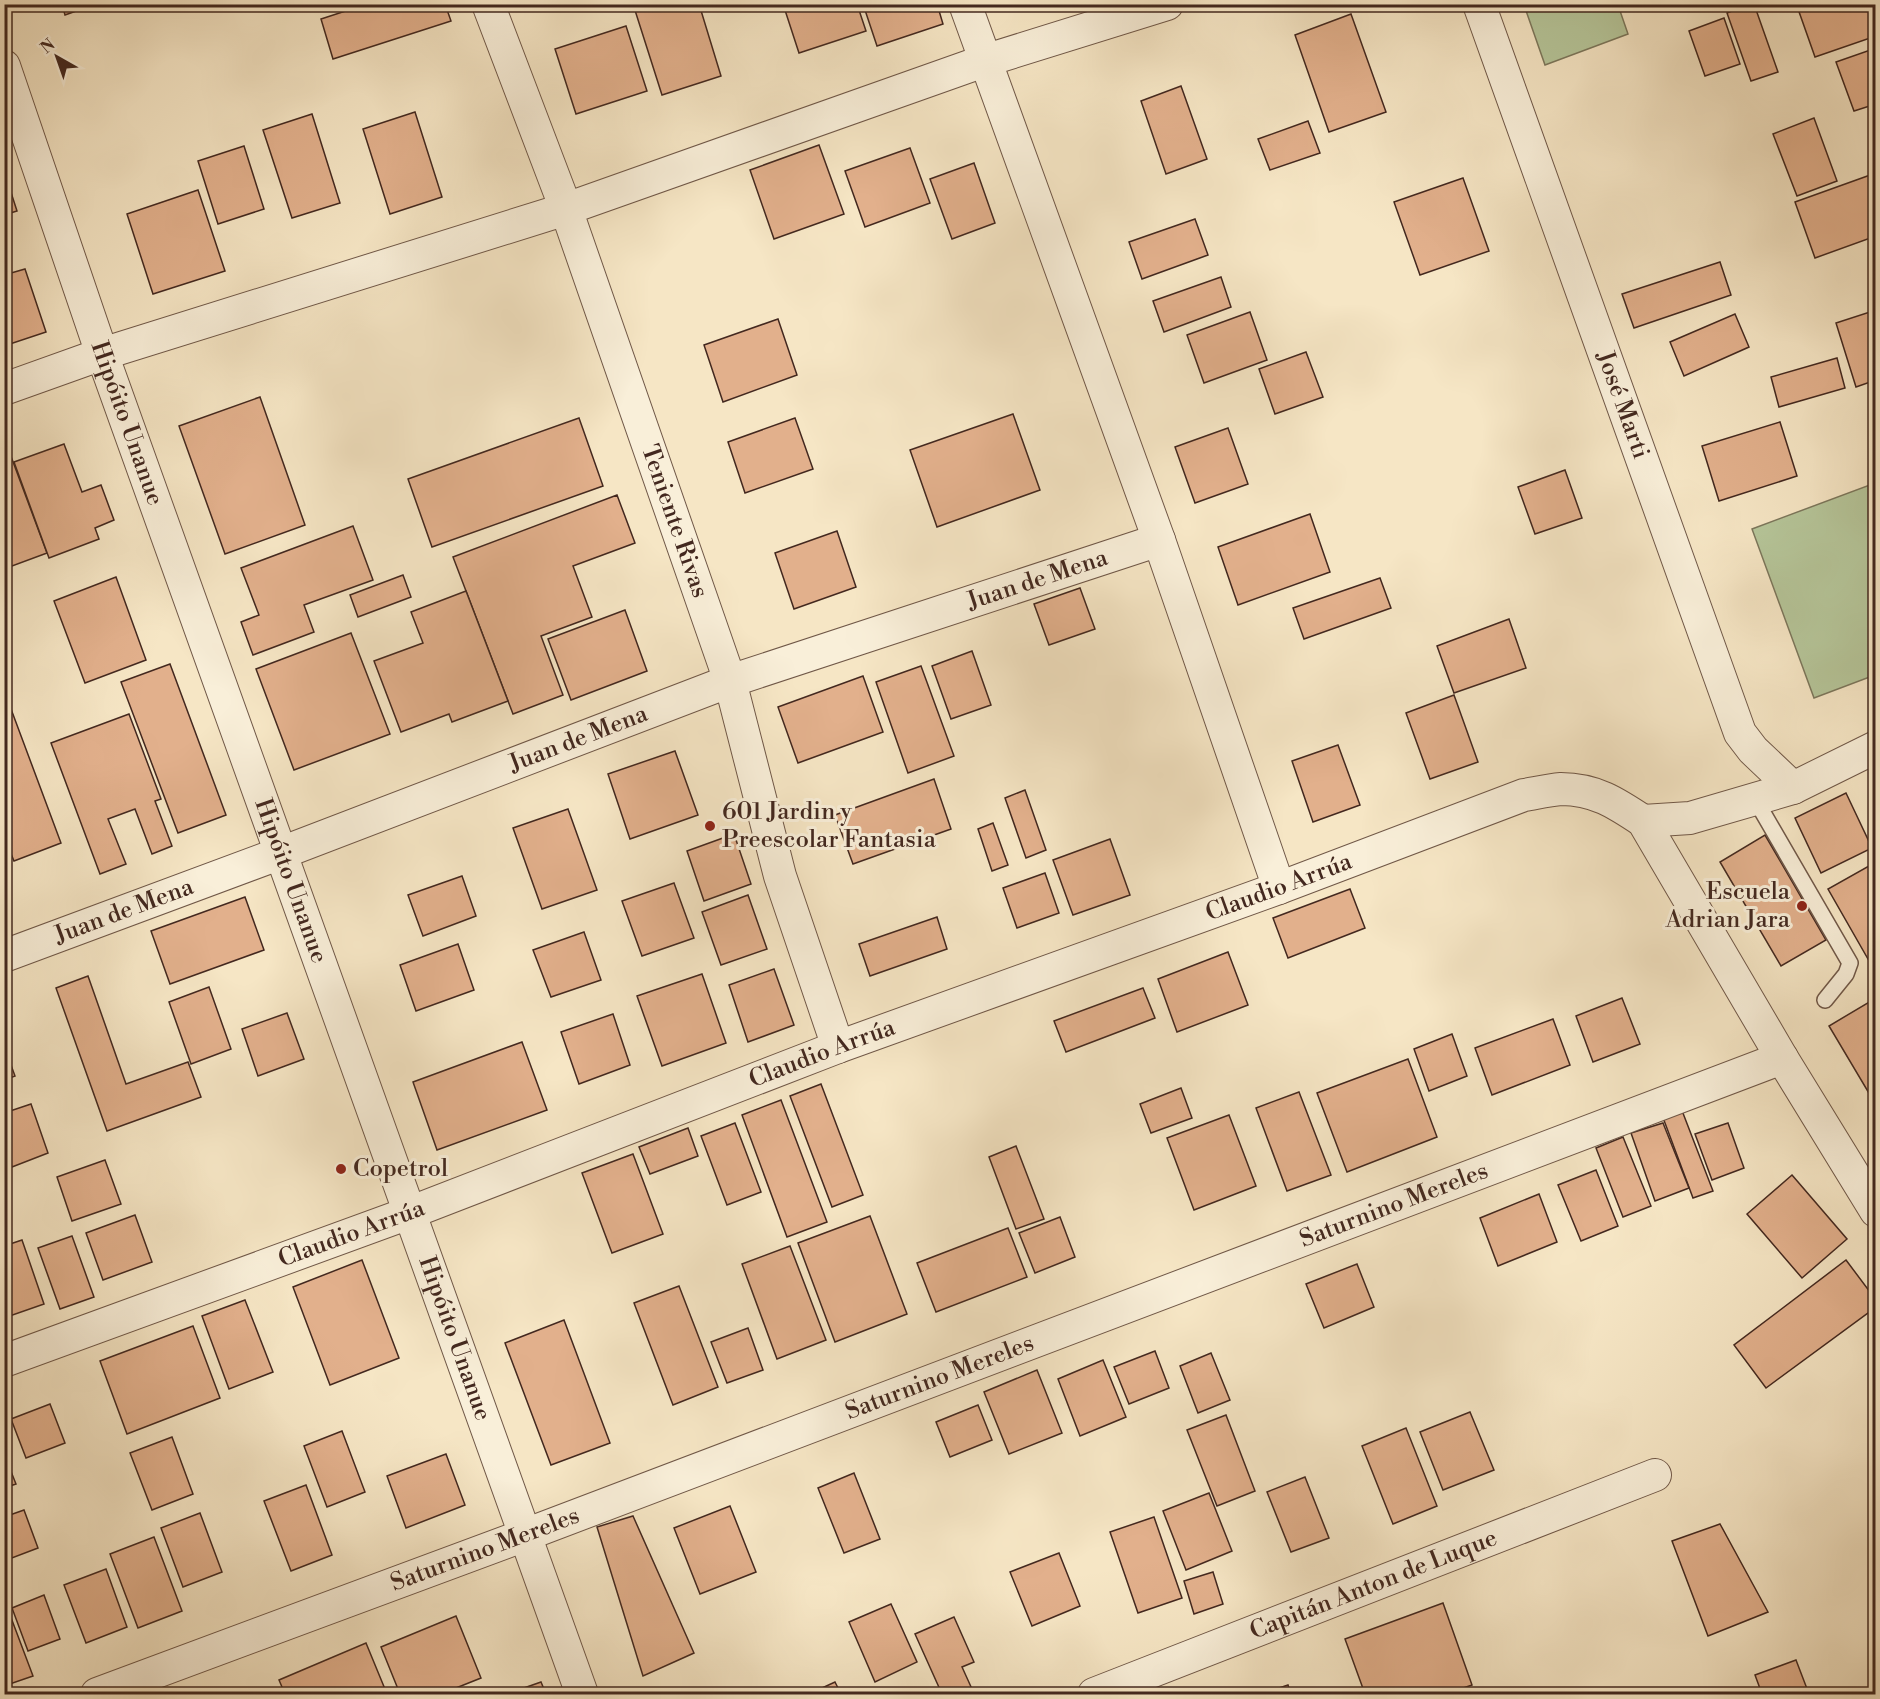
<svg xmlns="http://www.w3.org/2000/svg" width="1880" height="1699" font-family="'Libre Bodoni',serif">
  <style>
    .green { fill: #b6c69a; stroke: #7c775c; stroke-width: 1.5 }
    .building { fill: #e2b08c; stroke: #43281f; stroke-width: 1.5 }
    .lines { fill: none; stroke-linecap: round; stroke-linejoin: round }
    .service-casing { stroke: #705848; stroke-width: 18 }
    .minor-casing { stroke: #705848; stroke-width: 34 }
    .service { stroke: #f9efd9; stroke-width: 15 }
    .minor { stroke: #f9efd9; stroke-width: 32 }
    .poi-dot { fill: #8f2418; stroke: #f9efd9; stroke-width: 2 }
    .labels { text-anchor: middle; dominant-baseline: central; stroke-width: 6; stroke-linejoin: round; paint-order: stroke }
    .street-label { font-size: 24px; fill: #43281f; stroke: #f9efd9 }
    .poi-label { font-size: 24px; fill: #43281f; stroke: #f9efd9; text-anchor: start }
  </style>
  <rect width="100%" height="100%" fill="#f6e6c5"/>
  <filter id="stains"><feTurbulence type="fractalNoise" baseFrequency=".00333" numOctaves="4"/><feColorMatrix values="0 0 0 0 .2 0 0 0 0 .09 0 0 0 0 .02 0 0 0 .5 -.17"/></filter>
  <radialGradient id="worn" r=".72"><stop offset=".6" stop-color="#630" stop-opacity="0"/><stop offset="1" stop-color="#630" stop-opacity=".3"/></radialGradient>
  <g class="green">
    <polygon points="1524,5 1618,5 1628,34 1545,65"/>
    <polygon points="1875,483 1875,675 1814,698 1752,529"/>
  </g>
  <g class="building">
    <polygon points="62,4 96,4 65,15"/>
    <polygon points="367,4 445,4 451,21 333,59 321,19"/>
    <polygon points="633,4 699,4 721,76 662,95"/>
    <polygon points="783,4 857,4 866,31 799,53"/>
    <polygon points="863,4 937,4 943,24 877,46"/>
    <polygon points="1749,4 1754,4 1778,72 1751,81 1727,13"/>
    <polygon points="1801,4 1876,4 1876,36 1815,57 1797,6"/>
    <polygon points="1351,14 1386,112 1329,132 1295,35"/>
    <polygon points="1724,18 1740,64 1705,76 1689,31"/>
    <polygon points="626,26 647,91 576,114 555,49"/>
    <polygon points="1876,48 1876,104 1854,111 1836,62"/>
    <polygon points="1181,86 1207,159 1166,174 1141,101"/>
    <polygon points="415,112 442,197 390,214 363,129"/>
    <polygon points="312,114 340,203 292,218 263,130"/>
    <polygon points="1814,118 1837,181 1797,196 1773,134"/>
    <polygon points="1308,121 1320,153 1270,170 1258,139"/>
    <polygon points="819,145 844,214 774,239 750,170"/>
    <polygon points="244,146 264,209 218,224 198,161"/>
    <polygon points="910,148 930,203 865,227 845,171"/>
    <polygon points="974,163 995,223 952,239 930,179"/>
    <polygon points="1873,174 1876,181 1876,236 1815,258 1795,202"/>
    <polygon points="1463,178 1489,251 1420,275 1394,202"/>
    <polygon points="7,180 17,211 4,215 4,181"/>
    <polygon points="198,190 225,271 153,294 127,214"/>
    <polygon points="1195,219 1208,255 1142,279 1129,242"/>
    <polygon points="1720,262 1731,295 1634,328 1622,294"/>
    <polygon points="25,269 46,332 4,346 4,275"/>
    <polygon points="1221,277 1231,307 1164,332 1153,301"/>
    <polygon points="1876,310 1876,380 1856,387 1836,323"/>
    <polygon points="1250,312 1267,360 1204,383 1187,335"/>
    <polygon points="1735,314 1749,347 1684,376 1670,342"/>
    <polygon points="778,319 797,375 723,402 704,345"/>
    <polygon points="1306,352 1323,397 1275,414 1259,369"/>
    <polygon points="1837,358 1845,388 1779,407 1771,377"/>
    <polygon points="260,397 305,525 225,554 179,426"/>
    <polygon points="1013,414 1040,490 937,527 910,450"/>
    <polygon points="579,418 603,486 432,547 408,479"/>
    <polygon points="795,418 813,469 745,493 728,442"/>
    <polygon points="1780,422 1797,476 1719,501 1702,446"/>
    <polygon points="1228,428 1248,484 1195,503 1175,447"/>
    <polygon points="6,443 47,553 4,569 4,444"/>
    <polygon points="64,444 82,492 101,485 114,520 95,528 99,539 49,558 14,462"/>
    <polygon points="1565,470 1582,518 1535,534 1518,487"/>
    <polygon points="617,495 635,543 573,566 592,617 541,636 563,695 513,714 453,557"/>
    <polygon points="1310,514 1330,572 1238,605 1218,547"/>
    <polygon points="353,526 373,580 304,605 314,632 253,655 241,622 259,615 241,568"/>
    <polygon points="837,531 856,587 794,609 775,553"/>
    <polygon points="403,575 411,597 358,617 350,595"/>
    <polygon points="116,577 146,660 85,683 54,601"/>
    <polygon points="1380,578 1391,608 1304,639 1293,608"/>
    <polygon points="1080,588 1095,629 1049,645 1034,604"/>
    <polygon points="466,591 508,701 452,722 449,714 401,732 374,661 423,643 411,612"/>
    <polygon points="625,610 647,671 571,700 548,639"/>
    <polygon points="1509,619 1526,668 1454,693 1437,646"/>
    <polygon points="351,633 390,734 294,770 256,669"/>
    <polygon points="972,651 991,705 951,719 932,666"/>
    <polygon points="170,664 226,815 178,833 121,682"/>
    <polygon points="921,666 954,756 908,773 876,682"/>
    <polygon points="863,676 883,732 798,763 778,707"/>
    <polygon points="1454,695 1478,762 1430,779 1406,713"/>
    <polygon points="11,709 61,843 14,861 4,837 4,711"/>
    <polygon points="129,714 161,799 155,801 172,846 152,854 135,809 108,819 126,864 100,874 51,743"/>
    <polygon points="1338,745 1360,805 1313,822 1292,761"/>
    <polygon points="675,751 698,815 630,839 608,774"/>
    <polygon points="934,779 951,829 853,864 835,815"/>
    <polygon points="1025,790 1046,850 1026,858 1005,798"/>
    <polygon points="1846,793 1872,848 1821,873 1795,818"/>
    <polygon points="568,809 597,890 542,909 513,828"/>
    <polygon points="993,823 1008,865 992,871 978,829"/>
    <polygon points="734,834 751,884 704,901 687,851"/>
    <polygon points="1765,835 1826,940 1781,966 1720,862"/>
    <polygon points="1110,839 1130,895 1073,915 1053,860"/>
    <polygon points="1876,862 1876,973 1828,889"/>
    <polygon points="1045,873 1059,913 1017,928 1003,888"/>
    <polygon points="462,876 476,916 423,936 408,895"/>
    <polygon points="674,883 694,938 642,956 622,901"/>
    <polygon points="1350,889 1365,928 1288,958 1273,918"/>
    <polygon points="748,895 767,949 721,965 702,912"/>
    <polygon points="245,897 264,950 170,984 151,931"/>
    <polygon points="937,917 947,949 870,976 859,944"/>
    <polygon points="584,932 601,980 551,997 533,950"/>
    <polygon points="458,944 474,990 416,1011 400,965"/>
    <polygon points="1228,952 1248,1005 1177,1032 1158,979"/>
    <polygon points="774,969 794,1025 748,1042 729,985"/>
    <polygon points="702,974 726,1043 662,1066 637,996"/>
    <polygon points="88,976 126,1084 188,1062 201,1097 107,1131 56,988"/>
    <polygon points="209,987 231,1049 191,1064 169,1002"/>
    <polygon points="1143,988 1155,1018 1066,1052 1054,1021"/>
    <polygon points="1622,998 1640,1044 1593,1062 1576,1016"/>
    <polygon points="1876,998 1876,1105 1829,1026"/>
    <polygon points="287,1013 304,1059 258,1076 242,1029"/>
    <polygon points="613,1014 630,1065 579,1084 561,1032"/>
    <polygon points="1553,1019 1570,1065 1492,1095 1475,1048"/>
    <polygon points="1452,1034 1467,1076 1429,1091 1414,1049"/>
    <polygon points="522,1042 547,1110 437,1150 413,1082"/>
    <polygon points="4,1046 15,1076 4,1080"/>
    <polygon points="1408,1059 1437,1137 1347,1172 1317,1093"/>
    <polygon points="821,1084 863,1195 832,1207 790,1096"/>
    <polygon points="1181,1088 1192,1118 1151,1133 1140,1104"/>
    <polygon points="1299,1092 1331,1175 1287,1191 1256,1108"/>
    <polygon points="781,1100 827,1222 787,1237 742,1115"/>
    <polygon points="31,1104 48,1153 12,1167 4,1146 4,1113"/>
    <polygon points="1681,1108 1713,1191 1693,1198 1662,1115"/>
    <polygon points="1229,1115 1256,1186 1194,1210 1167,1138"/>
    <polygon points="735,1123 761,1192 727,1205 701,1136"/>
    <polygon points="1663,1123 1689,1188 1655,1201 1631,1133"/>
    <polygon points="1728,1123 1744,1168 1712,1180 1695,1134"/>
    <polygon points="688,1128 698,1156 650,1174 639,1147"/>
    <polygon points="1623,1137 1651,1206 1623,1217 1596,1148"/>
    <polygon points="1016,1146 1044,1219 1016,1229 989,1157"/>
    <polygon points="633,1154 663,1234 612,1253 582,1173"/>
    <polygon points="105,1160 121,1204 72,1221 57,1177"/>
    <polygon points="1596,1170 1618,1226 1581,1241 1558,1185"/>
    <polygon points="1792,1175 1847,1239 1802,1278 1747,1214"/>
    <polygon points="1539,1194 1557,1242 1498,1266 1480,1218"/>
    <polygon points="135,1215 152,1262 103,1280 86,1233"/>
    <polygon points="870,1216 907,1314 835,1342 798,1243"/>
    <polygon points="1060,1217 1075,1257 1035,1273 1019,1233"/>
    <polygon points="1008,1228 1027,1277 936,1312 917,1263"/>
    <polygon points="72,1236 94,1297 60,1309 38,1248"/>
    <polygon points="22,1240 44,1304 4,1318 4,1246"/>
    <polygon points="790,1246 826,1340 777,1359 742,1264"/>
    <polygon points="362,1260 399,1358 330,1385 293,1287"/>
    <polygon points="1846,1260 1876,1300 1876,1307 1766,1388 1734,1345"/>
    <polygon points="1357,1264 1374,1307 1324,1328 1306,1284"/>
    <polygon points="679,1286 718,1387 673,1405 634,1303"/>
    <polygon points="245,1300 273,1372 229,1389 202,1316"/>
    <polygon points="564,1320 610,1443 551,1465 505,1343"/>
    <polygon points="193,1326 220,1398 127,1434 100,1361"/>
    <polygon points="748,1328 763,1370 727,1383 711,1342"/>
    <polygon points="1155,1351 1169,1388 1129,1404 1114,1367"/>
    <polygon points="1211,1353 1230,1400 1198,1413 1180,1366"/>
    <polygon points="1103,1360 1126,1417 1080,1436 1058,1379"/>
    <polygon points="1037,1370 1062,1433 1009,1454 984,1392"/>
    <polygon points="50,1404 65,1443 26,1458 11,1419"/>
    <polygon points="978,1405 992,1440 950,1457 936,1422"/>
    <polygon points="1470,1412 1494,1470 1443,1490 1420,1432"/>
    <polygon points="1226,1415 1255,1491 1217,1506 1187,1430"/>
    <polygon points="1406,1428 1437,1506 1393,1524 1362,1446"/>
    <polygon points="342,1431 365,1492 327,1507 304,1446"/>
    <polygon points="172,1437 193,1494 152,1510 130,1453"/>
    <polygon points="4,1454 16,1484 4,1488"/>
    <polygon points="446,1454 465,1505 406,1528 387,1476"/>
    <polygon points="854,1473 880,1539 844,1553 818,1488"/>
    <polygon points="1305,1477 1329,1538 1291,1552 1267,1492"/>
    <polygon points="306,1485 332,1555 291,1571 264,1501"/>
    <polygon points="1209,1493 1232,1551 1186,1570 1163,1511"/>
    <polygon points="730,1506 756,1572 700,1594 674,1528"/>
    <polygon points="24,1510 38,1548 4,1561 4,1517"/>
    <polygon points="200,1513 222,1572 183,1587 161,1528"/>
    <polygon points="633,1516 694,1653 643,1676 597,1527"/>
    <polygon points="1154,1517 1182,1598 1138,1613 1110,1532"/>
    <polygon points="1720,1524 1768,1612 1708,1636 1672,1541"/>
    <polygon points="154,1537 182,1611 138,1628 110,1554"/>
    <polygon points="1059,1553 1080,1606 1032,1626 1010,1572"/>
    <polygon points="106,1569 127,1627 86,1643 64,1585"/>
    <polygon points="1213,1572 1223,1604 1194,1614 1184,1581"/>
    <polygon points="44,1595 60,1639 28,1651 12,1608"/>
    <polygon points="4,1599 33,1676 4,1686"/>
    <polygon points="1443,1603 1472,1685 1446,1694 1365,1694 1345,1639"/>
    <polygon points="891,1604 917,1662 875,1682 849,1622"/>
    <polygon points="456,1616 481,1678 441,1694 400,1694 381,1647"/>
    <polygon points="954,1617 974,1662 962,1667 972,1689 959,1694 942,1694 915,1634"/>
    <polygon points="366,1643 387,1694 285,1694 279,1680"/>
    <polygon points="1796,1660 1809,1694 1762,1694 1755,1675"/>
    <polygon points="541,1682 546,1694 507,1694"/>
    <polygon points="835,1682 841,1694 809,1694"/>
    <polygon points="1288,1685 1291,1694 1261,1694"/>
  </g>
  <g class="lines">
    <g class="service-casing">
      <polyline id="service" points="1755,799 1850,963 1846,974 1825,1000"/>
    </g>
    <g class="minor-casing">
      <g id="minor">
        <path id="s1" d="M488 4 566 209 730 681 780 876 838 1047"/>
        <polyline points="965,4 1159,540 1279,888"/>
        <path id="s2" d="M1479 4 1740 733 1753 750 1793 788"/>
        <path id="s3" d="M4 66 102 354 582 1694"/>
        <polyline points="4,389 102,354 566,209 984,61 1167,4"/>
        <polyline points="1643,821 1690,818 1793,788 1876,747"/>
        <path id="s4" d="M4 956 281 853 730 681 1159 540"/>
        <path id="s5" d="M4 1361 409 1213 838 1047 1279 888 1524 795C1536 793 1549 790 1561 789 1595 789 1616 803 1643 821L1782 1058 1876 1211"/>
        <path id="s6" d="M97 1694 525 1535 1782 1058"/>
        <path id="s7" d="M1094 1694 1655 1475"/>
      </g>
    </g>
    <use href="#service" class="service"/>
    <use href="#minor" class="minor"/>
  </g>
  <g class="poi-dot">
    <circle cx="710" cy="826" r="6"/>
    <circle cx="1802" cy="906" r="6"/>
    <circle cx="341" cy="1169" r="6"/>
  </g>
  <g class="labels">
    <g class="street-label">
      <text stroke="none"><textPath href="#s2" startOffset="426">José Marti</textPath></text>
      <text stroke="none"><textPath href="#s3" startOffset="378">Hipóito Unanue</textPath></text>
      <text stroke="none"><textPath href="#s1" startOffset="550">Teniente Rivas</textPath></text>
      <text stroke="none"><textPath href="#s4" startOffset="1100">Juan de Mena</textPath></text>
      <text stroke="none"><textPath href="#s4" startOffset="614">Juan de Mena</textPath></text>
      <text stroke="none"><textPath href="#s3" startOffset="864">Hipóito Unanue</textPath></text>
      <text stroke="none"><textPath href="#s5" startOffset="1360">Claudio Arrúa</textPath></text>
      <text stroke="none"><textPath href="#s4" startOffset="128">Juan de Mena</textPath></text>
      <text stroke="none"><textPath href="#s5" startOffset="874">Claudio Arrúa</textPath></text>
      <text stroke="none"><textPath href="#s6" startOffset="1386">Saturnino Mereles</textPath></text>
      <text stroke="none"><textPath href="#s5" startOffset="370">Claudio Arrúa</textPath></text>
      <text stroke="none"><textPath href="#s3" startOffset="1350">Hipóito Unanue</textPath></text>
      <text stroke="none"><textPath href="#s6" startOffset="900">Saturnino Mereles</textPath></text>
      <text stroke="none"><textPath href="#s6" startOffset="414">Saturnino Mereles</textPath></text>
      <text stroke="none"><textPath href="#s7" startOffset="300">Capitán Anton de Luque</textPath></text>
    </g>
    <g class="poi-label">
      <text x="722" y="812">601 Jardin y<tspan x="722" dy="28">Preescolar Fantasia</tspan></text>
      <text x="1790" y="892" text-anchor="end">Escuela<tspan x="1790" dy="28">Adrian Jara</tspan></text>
      <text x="353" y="1169">Copetrol</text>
    </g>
  </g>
  <rect width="1880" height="1699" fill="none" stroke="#f6e6c5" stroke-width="24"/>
  <rect x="6" y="6" width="1868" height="1687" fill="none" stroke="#43281f" stroke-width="3"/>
  <rect x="12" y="12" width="1856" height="1675" fill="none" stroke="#43281f" stroke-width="1.5"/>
  <g transform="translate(57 57) rotate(320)" stroke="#f9efd9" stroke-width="4.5" paint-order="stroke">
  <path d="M0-4.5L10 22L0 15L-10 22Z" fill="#43281f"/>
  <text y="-9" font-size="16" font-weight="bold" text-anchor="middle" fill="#43281f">N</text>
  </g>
  <rect width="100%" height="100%" filter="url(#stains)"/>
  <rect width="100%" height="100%" fill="url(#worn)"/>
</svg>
